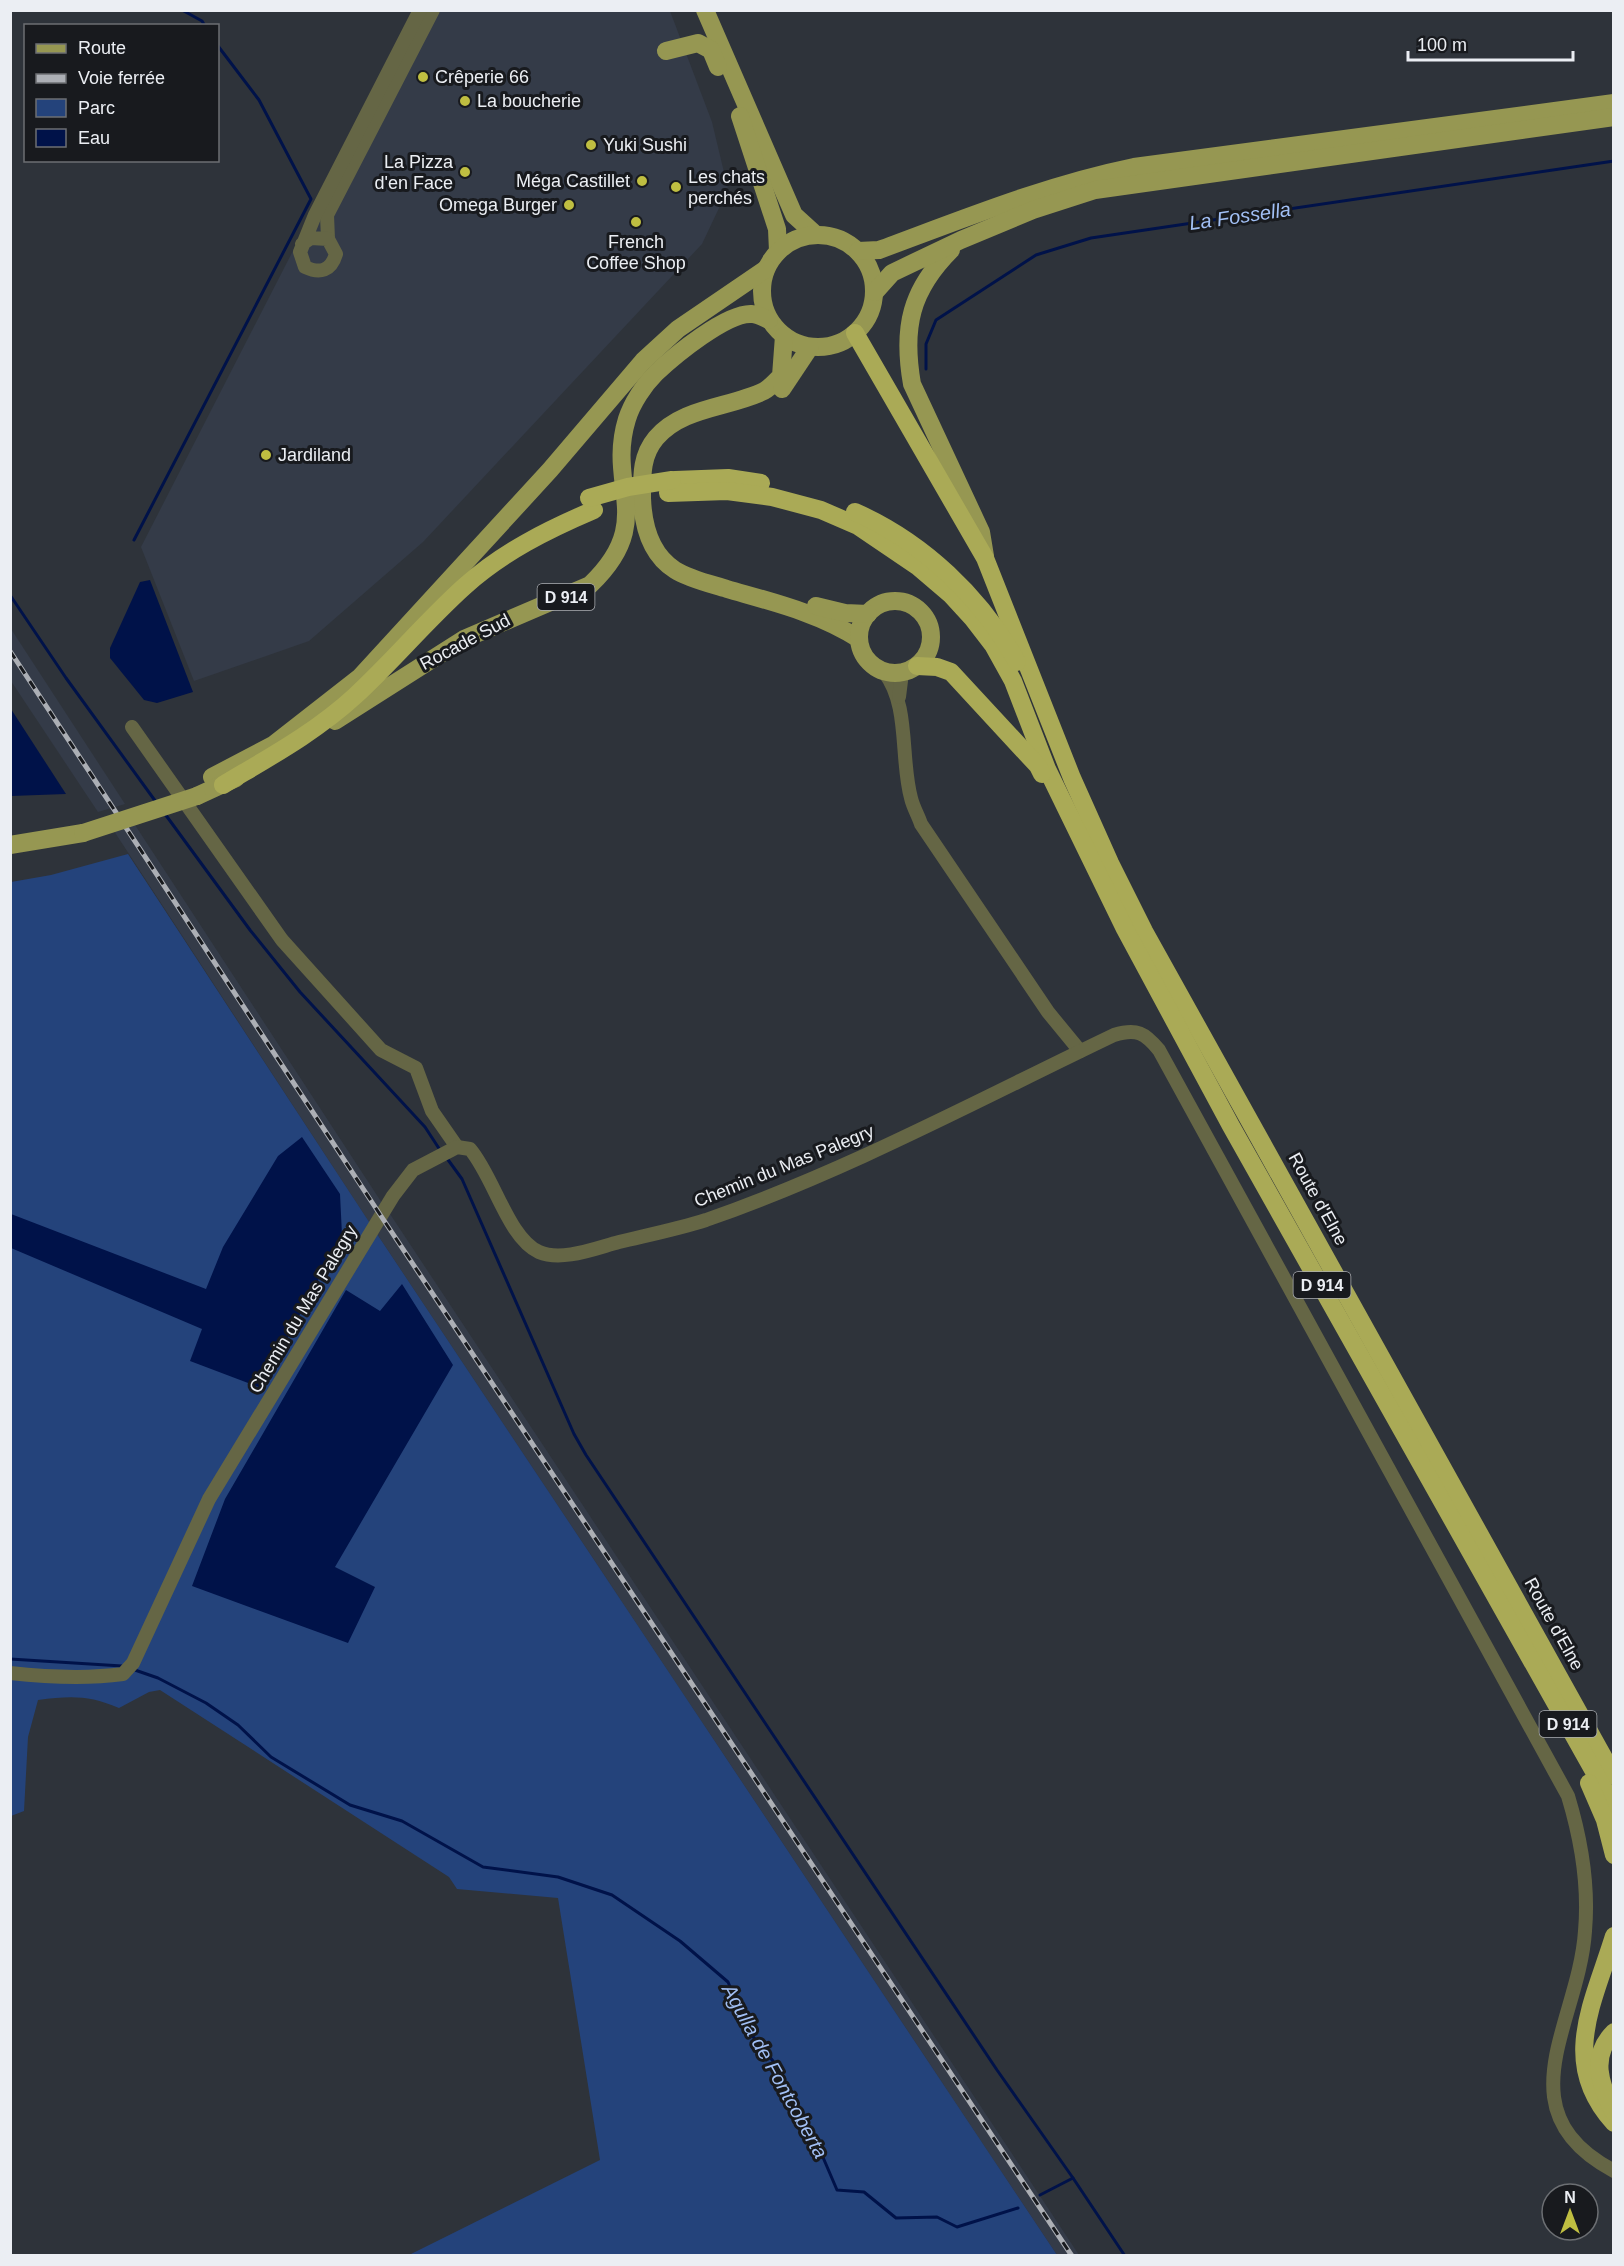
<svg xmlns="http://www.w3.org/2000/svg" width="1624" height="2266" font-family="Arial,sans-serif">
  <style>
    .built { fill: #343b48 }
    .green { fill: #24437b }
    .water { fill: #001249 }
    .lines { fill: none; stroke-linecap: round; stroke-linejoin: round }
    .stream { stroke: #001249; stroke-width: 3 }
    .minor { stroke: #656645; stroke-width: 14 }
    .major { stroke: #969752; stroke-width: 18 }
    .highway { stroke: #aaaa56; stroke-width: 18 }
    .rail-casing { stroke: #acafb5; stroke-width: 5 }
    .rail { stroke: #181a1e; stroke-width: 3; stroke-dasharray: 9; stroke-linecap: butt }
    .major-bridge { stroke: #969752; stroke-width: 18 }
    .highway-bridge { stroke: #aaaa56; stroke-width: 18 }
    .poi-dot { fill: #bfbe41; stroke: #181a1e; stroke-width: 2 }
    .labels { text-anchor: middle; dominant-baseline: central; stroke-width: 6; stroke-linejoin: round; paint-order: stroke }
    .shield { fill: #181a1e; stroke: #acaeb3; stroke-width: 1.5 }
    .shield-label { font-size: 16px; font-weight: bold; fill: #ebeef3 }
    .poi-label { font-size: 18px; fill: #ebeef3; stroke: #181a1e; text-anchor: start }
    .street-label { font-size: 18px; fill: #ebeef3; stroke: #181a1e }
    .water-label { font-size: 20px; font-style: italic; fill: #a1bff4; stroke: #181a1e }
  </style>
  <rect width="100%" height="100%" fill="#2e333a"/>
  <g class="built">
    <polygon points="416,11 670,11 712,122 728,189 702,244 423,542 309,641 194,681 141,547"/>
    <polygon points="11,629 125,804 98,812 11,681"/>
    <polygon points="135,825 382,1203 369,1222 114,831"/>
    <polygon points="390,1214 1079,2255 1057,2255 377,1234"/>
  </g>
  <path class="green" d="M128 854 377 1234 1057 2255H409L600 2160 558 1898 457 1889 449 1877 160 1690 149 1692 119 1708C88 1695 71 1696 38 1700L28 1737 24 1811 11 1816V882L51 875Z"/>
  <g class="water">
    <polygon points="150,580 193,692 157,703 144,700 110,658 110,648 140,582"/>
    <polygon points="10,709 11,709 66,794 11,796"/>
    <polygon points="302,1137 340,1194 342,1235 261,1388 190,1361 202,1329 11,1248 11,1214 206,1289 223,1247 278,1156"/>
    <polygon points="402,1284 453,1365 335,1567 375,1587 348,1643 192,1586 225,1499 346,1290 380,1311"/>
  </g>
  <g class="lines">
    <g class="stream">
      <polyline points="182,10 202,21 205,26"/>
      <polyline points="926,369 926,344 936,320 1036,255 1091,238 1614,161"/>
      <polyline points="134,540 311,199 259,100 218,46"/>
      <polyline points="10,595 66,678 156,802"/>
      <polyline points="165,814 250,930 300,992 425,1127 440,1150"/>
      <polyline points="446,1157 462,1179 574,1434 586,1455 997,2070 1073,2178"/>
      <polyline points="10,1659 122,1666"/>
      <polyline points="132,1669 158,1678 206,1703 238,1725 271,1757 350,1805 402,1821 483,1867 558,1877 612,1895 680,1941 728,1982 750,2033 773,2061 806,2133 819,2148 837,2190 864,2192 896,2218 937,2217 957,2227 1018,2208"/>
      <polyline points="1040,2195 1073,2178 1125,2256"/>
    </g>
    <g class="minor">
      <polyline points="328,239 327,215 433,10"/>
      <path d="M302 244 311 238 328 239 336 254C331 271 320 274 305 267L300 252 315 215 420 10"/>
      <path d="M884 672C910 705 900 758 911 798 913 807 918 815 921 824L1048 1012 1080 1051"/>
      <polyline points="899,697 902,673"/>
      <polyline points="132,727 282,940 381,1050 416,1068 432,1111 457,1147"/>
      <path d="M10 1673C47 1677 86 1679 123 1674L133 1663 209 1499 393 1196 413 1170 457 1147 470 1149C494 1177 508 1238 539 1252 562 1262 596 1248 619 1242 648 1235 678 1229 706 1220 847 1171 980 1099 1114 1035 1137 1028 1145 1033 1159 1050L1568 1796C1581 1839 1589 1886 1585 1931 1579 2023 1501 2111 1614 2171"/>
    </g>
    <g class="major">
      <polyline points="705,10 794,215 816,235"/>
      <polyline points="666,51 698,43 711,50 718,67"/>
      <polyline points="740,116 777,229 778,251"/>
      <circle cx="818" cy="291" r="56"/>
      <path d="M951 250C911 290 902 327 912 384L981 532 985 556"/>
      <path d="M858 251 879 250C963 219 1046 185 1134 167L1614 103"/>
      <polyline points="875,292 892,273 961,240 1033,210 1095,190 1614,117"/>
      <path d="M784 336 781 376C776 381 770 388 764 391 729 408 682 407 656 438 641 456 642 476 642 498 643 526 650 554 675 570 689 579 711 584 727 589 772 602 819 613 859 639"/>
      <polyline points="782,389 810,347"/>
      <circle cx="895" cy="637" r="36"/>
      <polyline points="816,606 845,613 868,614"/>
      <path d="M335 721 464 639 590 585C657 521 606 487 627 419 632 403 644 385 656 373 674 356 727 312 752 314 757 314 764 318 769 320"/>
      <polyline points="212,777 273,745 360,677 550,470 643,361 678,329 766,269"/>
      <polyline points="197,796 236,778"/>
      <polyline points="10,845 83,833"/>
    </g>
    <g class="highway">
      <polyline points="855,333 985,558 1072,778 1110,863 1144,931 1614,1776"/>
      <polyline points="675,480 728,478 761,483"/>
      <polyline points="668,493 727,491 772,497 821,510 858,526 917,566 951,595 973,619 993,645 1013,681 1047,769 1125,929 1231,1126 1614,1807"/>
      <path d="M855 512C923 542 981 597 1017 662"/>
      <polyline points="917,666 937,667 951,672 1038,766 1042,774"/>
      <path d="M223 785C268 758 316 732 355 696 393 661 426 621 465 586 503 552 547 530 594 510"/>
      <polyline points="1589,1783 1605,1820 1614,1855"/>
      <path d="M1614 1936C1593 2004 1559 2063 1614 2123"/>
      <path d="M1613 2111C1600 2084 1590 2056 1614 2032"/>
    </g>
    <g class="rail-casing">
      <polyline id="rail" points="10,651 381,1216 1072,2256"/>
    </g>
    <use href="#rail" class="rail"/>
    <polyline class="major-bridge" points="83,833 197,796"/>
    <polyline class="highway-bridge" points="589,498 628,487 672,480"/>
  </g>
  <g class="poi-dot">
    <circle cx="423" cy="77" r="6"/>
    <circle cx="465" cy="101" r="6"/>
    <circle cx="591" cy="145" r="6"/>
    <circle cx="465" cy="172" r="6"/>
    <circle cx="642" cy="181" r="6"/>
    <circle cx="676" cy="187" r="6"/>
    <circle cx="569" cy="205" r="6"/>
    <circle cx="636" cy="222" r="6"/>
    <circle cx="266" cy="455" r="6"/>
  </g>
  <g class="labels">
    <g class="shield">
      <rect x="537.5" y="584" width="57" height="26" rx="4.5"/>
      <rect x="1293.5" y="1272" width="57" height="26" rx="4.5"/>
      <rect x="1539.5" y="1711" width="57" height="26" rx="4.5"/>
    </g>
    <g class="shield-label">
      <text x="566" y="597">D 914</text>
      <text x="1322" y="1285">D 914</text>
      <text x="1568" y="1724">D 914</text>
    </g>
    <g class="poi-label">
      <text x="435" y="77">Crêperie 66</text>
      <text x="477" y="101">La boucherie</text>
      <text x="603" y="145">Yuki Sushi</text>
      <text x="453" y="162" text-anchor="end">La Pizza<tspan x="453" dy="21">d'en Face</tspan></text>
      <text x="688" y="177">Les chats<tspan x="688" dy="21">perchés</tspan></text>
      <text x="630" y="181" text-anchor="end">Méga Castillet</text>
      <text x="557" y="205" text-anchor="end">Omega Burger</text>
      <text x="636" y="242" text-anchor="middle">French<tspan x="636" dy="21">Coffee Shop</tspan></text>
      <text x="278" y="455">Jardiland</text>
    </g>
    <g class="street-label">
      <text transform="translate(465 642) rotate(-28)">Rocade Sud</text>
      <text transform="translate(784 1166) rotate(-22)">Chemin du Mas Palegry</text>
      <text transform="translate(1318 1199) rotate(61)">Route d'Elne</text>
      <text transform="translate(303 1309) rotate(-59)">Chemin du Mas Palegry</text>
      <text transform="translate(1554 1624) rotate(61)">Route d'Elne</text>
    </g>
    <g class="water-label">
      <text transform="translate(1240 216) rotate(-8)">La Fossella</text>
      <text transform="translate(775 2071) rotate(61)">Agulla de Fontcoberta</text>
    </g>
  </g>
  <rect width="1624" height="2266" fill="none" stroke="#ebeef3" stroke-width="24"/>
  <rect x="24" y="24" width="195" height="138" fill="#181a1e" stroke="#6c6f73" stroke-width="1.5"/>
  <rect x="36" y="44" width="30" height="9" fill="#969752" stroke="#6c6f73" stroke-width="1.5"/>
  <text x="78" y="54" font-size="18" fill="#ebeef3">Route</text>
  <rect x="36" y="74" width="30" height="9" fill="#acafb5" stroke="#6c6f73" stroke-width="1.5"/>
  <text x="78" y="84" font-size="18" fill="#ebeef3">Voie ferrée</text>
  <rect x="36" y="99" width="30" height="18" fill="#24437b" stroke="#6c6f73" stroke-width="1.5"/>
  <text x="78" y="114" font-size="18" fill="#ebeef3">Parc</text>
  <rect x="36" y="129" width="30" height="18" fill="#001249" stroke="#6c6f73" stroke-width="1.5"/>
  <text x="78" y="144" font-size="18" fill="#ebeef3">Eau</text>
  <g transform="translate(1570 2212)"><circle r="28" fill="#181a1e" stroke="#6c6f73" stroke-width="1.5"/>
  <path d="M0-4.5L10 22L0 15L-10 22Z" fill="#bfbe41"/>
  <text y="-9" font-size="16" font-weight="bold" text-anchor="middle" fill="#ebeef3">N</text>
  </g>
  <path d="M1408 51v9h165v-9" fill="none" stroke="#ebeef3" stroke-width="3"/>
  <text x="1417" y="51" font-size="18" fill="#ebeef3" stroke="#181a1e" stroke-width="4.5" paint-order="stroke">100 m</text>
</svg>
